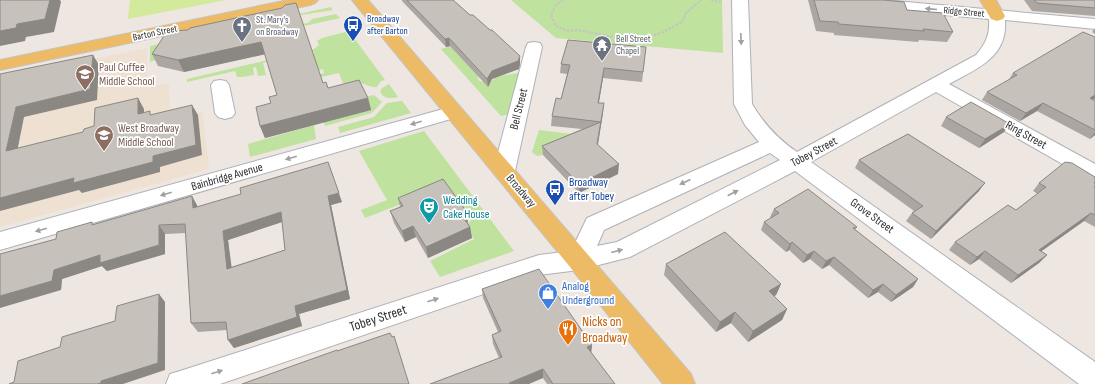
<svg xmlns="http://www.w3.org/2000/svg" width="1095" height="384" font-family="'Sofia Sans Condensed',sans-serif">
  <style>
    .education { fill: #efe1d1 }
    .green { fill: #bfe29f }
    .pitch { fill: #d3e99b }
    .lines { fill: none; stroke-linecap: round; stroke-linejoin: round }
    .minor-casing { stroke: #adb1b9; stroke-width: 2 }
    .major-casing { stroke: #c4c4c4; stroke-width: 2 }
    .path { stroke: #c4c4c4; stroke-width: 2; stroke-dasharray: 2.5 1.5; stroke-linecap: butt }
    .minor { fill: #fff; fill-rule: evenodd }
    .major { fill: #edbb66; fill-rule: evenodd }
    .wall { fill: #aba6a1; fill-rule: evenodd }
    .shaded-wall { fill: #8b8783 }
    .building { fill: #c7c1bb; stroke: #8b8783; fill-rule: evenodd }
    .oneway { fill: #a0a0a0 }
    .labels { text-anchor: middle; dominant-baseline: central; stroke-width: 3.5; stroke-linejoin: round; paint-order: stroke }
    .far-street-label { font-size: 10px; fill: #2d2d2d; stroke: #fff }
    .far-transit-label { font-size: 10px; fill: #164399; stroke: #fff; text-anchor: start }
    .far-worship-label { font-size: 10px; fill: #5b616d; stroke: #fff; text-anchor: start }
    .education-label { font-size: 12px; fill: #785e54; stroke: #fff; text-anchor: start }
    .street-label { font-size: 12px; fill: #2d2d2d; stroke: #fff }
    .transit-label { font-size: 12px; fill: #164399; stroke: #fff; text-anchor: start }
    .culture-label { font-size: 12px; fill: #0d838f; stroke: #fff; text-anchor: start }
    .shop-label { font-size: 12px; fill: #366cbe; stroke: #fff; text-anchor: start }
    .near-street-label { font-size: 14px; fill: #2d2d2d; stroke: #fff }
    .near-food-label { font-size: 14px; fill: #c56008; stroke: #fff; text-anchor: start }
  </style>
  <rect width="100%" height="100%" fill="#eee6e0"/>
  <polygon class="education" points="147,48 147,87 169,83 170,120 203,112 209,169 0,227 0,79"/>
  <g class="green">
    <polygon points="511,0 722,0 723,53 556,38"/>
    <polygon points="331,7 333,10 288,17 150,62 150,46"/>
    <polygon points="336,14 340,18 304,26 302,24 308,23 312,19"/>
    <path d="M349 31 385 80 381 81 377 87C370 88 365 83 359 83 352 84 350 86 343 83L339 73 307 80 305 79 324 73 323 69 319 70 313 55 315 52 263 63 266 75 258 76 256 67 253 68 254 75 242 77H237L235 71 187 82V79L314 49 319 45 317 41 322 38Z"/>
    <path d="M468 40 479 81 490 83C497 73 510 76 520 72L509 114 501 116 441 49Z"/>
    <path d="M389 84 398 97C390 99 385 99 380 92L382 88Z"/>
    <polygon points="374,95 382,102 372,113 325,126 324,122 365,97"/>
    <polygon points="402,101 411,113 340,133 338,127 374,117 387,103"/>
    <polygon points="314,125 316,139 250,157 248,144"/>
    <polygon points="539,130 579,135 543,155 537,156 532,152"/>
    <polygon points="424,131 514,251 440,277 430,261 474,239 464,225 471,221 445,187 365,218 361,210 387,200 359,151"/>
  </g>
  <polygon class="pitch" points="130,0 226,0 128,19"/>
  <g class="lines">
    <g class="minor-casing">
      <g id="minor">
        <path d="M732 0H748L752 104C764 124 778 139 797 152L976 55C986 43 990 35 989 19L834 5 829 3 826 0H884L1095 19V29L1005 20C1008 58 976 69 949 84L1095 164V180L1087 178 936 92 811 162 1095 362V384H1079L795 171 630 257 579 270 539 275 220 384H166L170 374 180 371 539 255 571 251 587 218 759 142 745 125 734 104ZM770 153 780 160 617 242 597 246 604 230Z"/>
        <polygon points="534,42 540,43 542,47 515,171 512,176 504,178 496,176 493,171 526,47 528,43"/>
        <polygon points="220,80 226,81 229,85 235,113 232,117 225,119 218,117 215,113 211,85 214,81"/>
        <polygon points="454,106 461,108 464,112 461,116 0,250 0,232"/>
      </g>
    </g>
    <g class="major-casing">
      <g id="major">
        <polygon points="288,0 318,0 315,3 310,5 0,70 0,60"/>
        <polygon points="352,0 368,0 691,374 695,384 663,384 570,267"/>
        <polygon points="980,0 996,0 1005,16 1003,19 997,21 991,19"/>
      </g>
    </g>
    <g class="path">
      <polyline points="563,0 555,6 551,15 555,25 566,31 578,30 619,38 649,37 663,32 682,22 686,13 701,0"/>
      <polyline points="711,0 721,2"/>
    </g>
    <use href="#minor" class="minor"/>
    <use href="#major" class="major"/>
  </g>
  <g class="wall">
    <polygon points="402,0 453,0 470,15 490,30 520,56 520,64 519,69 492,79 488,87 450,46 446,47 402,1"/>
    <polygon points="808,0 883,0 907,10 953,32 947,42 919,40 918,42 834,35 834,33 816,31"/>
    <polygon points="1024,0 1095,0 1095,16 1032,11"/>
    <polygon points="282,8 323,83 328,88 368,98 371,110 265,138 260,126 271,103 277,95 265,54 184,72 158,66 152,54 188,30"/>
    <polygon points="1095,28 1095,34 1092,32"/>
    <polygon points="646,47 642,82 603,78 599,103 603,113 598,145 618,174 579,193 543,155 542,146 582,129 551,126 552,116 561,99 567,74 560,73 561,64"/>
    <polygon points="1013,73 1095,101 1095,135 1090,139 1037,111 1020,121 982,100 987,92 1008,81"/>
    <polygon points="946,117 1004,132 979,148 941,126"/>
    <polygon points="859,160 979,191 931,239 906,221 912,213 914,211 855,168"/>
    <polygon points="1095,177 1095,227 1084,221 1041,251 1047,255 1039,263 1011,283 979,259 970,265 949,250 955,242 1016,210 1038,194 1033,191 1039,183"/>
    <polygon points="398,198 468,222 467,222 470,227 472,238 428,258 416,237 405,242 394,223 390,211 400,207"/>
    <path d="M342 202 331 205 350 299 299 314 302 326 234 348 228 340 227 330 198 332 191 323 186 233 165 234V254L107 271 102 266 62 279 61 290 56 239 94 225 197 205V207ZM282 222 285 250 231 267 228 240Z"/>
    <polygon points="774,209 857,227 855,230 918,279 913,287 891,302 878,292 868,298 829,265 822,269 810,259 803,263 789,250 786,252 761,230 764,222 771,218 770,217"/>
    <polygon points="666,264 781,284 776,295 774,296 787,309 782,320 748,342 731,323 716,332 664,275"/>
    <polygon points="482,289 592,345 591,353 615,384 547,384 543,378 499,358 493,344 492,335 498,332 483,298"/>
  </g>
  <g class="shaded-wall">
    <polygon points="50,0 60,0 61,2 54,32 26,37 25,41 0,46 0,31 17,24"/>
    <polygon points="449,38 450,46 446,47 445,39"/>
    <polygon points="261,42 266,54 184,72 178,60"/>
    <polygon points="93,55 99,65 97,100 24,117 15,162 6,151 16,107"/>
    <polygon points="520,56 520,64 519,69 492,79 488,87 487,79 492,71"/>
    <polygon points="604,68 603,78 597,112 598,103"/>
    <polygon points="1095,95 1095,99 1083,106 1090,98"/>
    <polygon points="138,98 144,109 144,125 138,114"/>
    <polygon points="368,98 371,110 265,138 260,126"/>
    <polygon points="604,103 603,113 596,154 597,144"/>
    <polygon points="1043,103 1037,111 1020,121 1026,113"/>
    <polygon points="192,105 198,115 202,155 160,167 160,172 82,193 79,190 0,211 0,198 153,156"/>
    <polygon points="1010,124 1004,132 979,148 985,139"/>
    <polygon points="1095,132 1095,135 1090,139"/>
    <polygon points="328,162 342,202 331,205 350,299 299,314 302,326 234,348 228,340 295,306 328,196"/>
    <polygon points="619,164 618,174 579,193 579,184"/>
    <polygon points="985,183 979,191 931,239 936,231"/>
    <polygon points="192,196 197,205 198,217 193,208"/>
    <polygon points="466,211 468,222 462,225 460,213"/>
    <polygon points="281,212 285,221 228,240 233,277 227,269 223,231"/>
    <polygon points="1091,213 1084,221 1032,258 1039,250"/>
    <polygon points="159,225 165,234 165,254 107,271 102,266 62,279 61,290 0,308 0,296 54,270"/>
    <polygon points="413,226 416,237 405,242 402,231"/>
    <polygon points="470,227 472,238 428,258 426,247"/>
    <polygon points="792,242 789,250 786,252 790,244"/>
    <polygon points="814,251 810,259 803,263 807,255"/>
    <polygon points="985,251 979,259 970,265 977,257"/>
    <polygon points="1047,255 1039,263 1011,283 1018,275"/>
    <polygon points="834,257 829,265 822,269 826,261"/>
    <polygon points="918,279 913,287 891,302 896,295"/>
    <polygon points="781,284 776,295 764,302 769,291"/>
    <polygon points="883,284 878,292 868,298 873,290"/>
    <polygon points="159,294 165,302 165,370 123,384 97,384 101,381"/>
    <polygon points="787,309 782,320 748,342 753,331"/>
    <polygon points="735,312 731,323 716,332 720,322"/>
    <polygon points="592,345 591,354 587,347"/>
    <polygon points="543,369 543,378 529,384 510,384 509,383"/>
  </g>
  <g class="building">
    <polygon points="0,0 50,0 45,19 17,24 16,28 0,31"/>
    <polygon points="407,0 453,0 470,15 473,15 490,30 492,30 520,56 518,61 492,71 487,79 449,38 445,39"/>
    <polygon points="814,0 883,0 904,2 907,10 943,13 953,32 923,29 924,31 839,24 838,22 820,21"/>
    <polygon points="1034,0 1095,0 1095,8 1037,3"/>
    <polygon points="296,3 323,83 326,82 328,88 359,80 368,98 260,126 256,107 271,103 269,97 277,95 261,42 178,60 152,54 166,33 172,31 188,30 190,28 282,8 285,5"/>
    <polygon points="1083,32 1095,37 1095,95 1090,98 1095,101 1095,130 1043,103 1026,113 987,92 1017,75 1013,73"/>
    <polygon points="568,40 646,47 643,72 604,68 598,103 604,103 597,144 619,164 579,184 542,146 601,122 552,116 556,98 561,99 570,65 561,64"/>
    <polygon points="93,55 90,89 16,107 6,151 83,132 84,129 94,126 95,108 138,98 138,114 150,111 150,115 192,105 196,145 153,156 153,162 73,183 74,178 0,198 0,74"/>
    <polygon points="971,102 1010,124 985,139 946,117"/>
    <polygon points="908,134 985,183 936,231 912,213 923,206 859,160"/>
    <path d="M328 162 339 193 328 196 347 290 295 306 297 317 228 340 226 322 191 323 185 224 159 225V245L100 263V255L54 270 52 281 0 296V254L56 239 57 232 92 222V225L192 196 193 208 241 194 240 188ZM281 212 285 250 227 269 223 231Z"/>
    <polygon points="1065,162 1072,163 1095,177 1095,182 1094,183 1095,183 1095,187 1094,187 1095,187 1095,215 1091,213 1039,250 1047,255 1018,275 985,251 977,257 955,242 1008,205 1016,210 1046,187 1039,183"/>
    <polygon points="443,179 466,211 460,213 470,227 426,247 413,226 402,231 390,211 403,206 398,198"/>
    <polygon points="808,189 857,227 853,228 918,279 896,295 883,284 873,290 834,257 826,261 814,251 807,255 792,242 790,244 764,222 779,213 774,209"/>
    <polygon points="725,232 781,284 769,291 787,309 753,331 735,312 720,322 666,264"/>
    <polygon points="539,269 592,345 587,347 615,384 553,384 543,369 509,383 510,384 430,384 502,357 492,335 501,331 482,289"/>
    <polygon points="159,294 158,363 101,381 101,383 97,384 9,384 14,382 18,361 60,347 62,337 115,321 117,306"/>
    <polygon points="390,333 392,337 394,336 409,384 242,384 337,350 337,351"/>
  </g>
  <defs><path id="oneway-solid" d="M-6-.8H1V-3.2L6.5 0L1 3.2V.8H-6Z"/></defs>
  <g class="oneway">
    <use href="#oneway-solid" transform="translate(931 9) rotate(-175)"/>
    <use href="#oneway-solid" transform="translate(741 39) rotate(88)"/>
    <use href="#oneway-solid" transform="translate(416 123) rotate(164)"/>
    <use href="#oneway-solid" transform="translate(291 158) rotate(164)"/>
    <use href="#oneway-solid" transform="translate(685 182) rotate(155)"/>
    <use href="#oneway-solid" transform="translate(733 193) rotate(-27)"/>
    <use href="#oneway-solid" transform="translate(166 194) rotate(164)"/>
    <use href="#oneway-solid" transform="translate(41 230) rotate(164)"/>
    <use href="#oneway-solid" transform="translate(617 251) rotate(-15)"/>
    <use href="#oneway-solid" transform="translate(433 300) rotate(-18)"/>
    <use href="#oneway-solid" transform="translate(217 372) rotate(-18)"/>
  </g>
  <defs>
    <g id="bus-pin" transform="scale(1)"><path d="M0 17L-7.5 6A9.5 9.5 0 1 1 7.5 6Z" fill="#1a4fb4" stroke="#fff"/><path d="M-5-6H5V4H4V6H2V4H-2V6H-4V4H-5ZM-3.5-4V0h7V-4ZM-3.5 1.2v1.5H-2V1.2ZM2 1.2v1.5H3.5V1.2Z" fill="#fff"/></g>
    <g id="church-pin" transform="scale(1)"><path d="M0 17L-7.5 6A9.5 9.5 0 1 1 7.5 6Z" fill="#6b7280" stroke="#fff"/><path d="M-1.2-6h2.4v3.5h3.3v2.4h-3.3V6h-2.4V-.1h-3.3v-2.4h3.3Z" fill="#fff"/></g>
    <g id="temple-pin" transform="scale(1)"><path d="M0 17L-7.5 6A9.5 9.5 0 1 1 7.5 6Z" fill="#6b7280" stroke="#fff"/><path d="M0-6L5-2H3V0L6.5 2.5H4V6H1.5V3h-3V6H-4V2.5H-6.5L-3 0V-2H-5Z" fill="#fff"/></g>
    <g id="school-pin" transform="scale(1)"><path d="M0 17L-7.5 6A9.5 9.5 0 1 1 7.5 6Z" fill="#8d6e63" stroke="#fff"/><path d="M0-5L7-2L0 1L-7-2ZM-4 1L0 2.5L4 1V4Q0 6-4 4Z" fill="#fff"/></g>
    <g id="theatre-pin" transform="scale(1)"><path d="M0 17L-7.5 6A9.5 9.5 0 1 1 7.5 6Z" fill="#0f9aa8" stroke="#fff"/><path d="M-5-5.5Q0-4 5-5.5V0Q5 5 0 6Q-5 5-5 0ZM-3.3-2.5H-1v1.5H-3.3ZM1-2.5H3.3v1.5H1ZM-2.8 1Q0 5.5 2.8 1Z" fill="#fff"/></g>
    <g id="shop-pin" transform="scale(1)"><path d="M0 17L-7.5 6A9.5 9.5 0 1 1 7.5 6Z" fill="#3f7fe0" stroke="#fff"/><path d="M-5-2.5h2.3a2.7 3.5 0 0 1 5.4 0H5L5.5 6h-11ZM-1.5-2.5h3a1.5 2.3 0 0 0-3 0Z" fill="#fff"/></g>
    <g id="restaurant-pin" transform="scale(1)"><path d="M0 17L-7.5 6A9.5 9.5 0 1 1 7.5 6Z" fill="#e8710a" stroke="#fff"/><path d="M-5-6h1v4h1v-4h1v4h1v-4h1v5L-1.5 .5V6h-2V.5L-5-1ZM5-6V6H3V1.5H1.5Q1.5-4 5-6Z" fill="#fff"/></g>
  </defs>
  <g fill-rule="evenodd">
    <use href="#bus-pin" x="353" y="25"/>
    <use href="#church-pin" x="242" y="26"/>
    <use href="#temple-pin" x="602" y="45"/>
    <use href="#school-pin" x="85" y="74"/>
    <use href="#school-pin" x="104" y="135"/>
    <use href="#bus-pin" x="555" y="189"/>
    <use href="#theatre-pin" x="429" y="207"/>
    <use href="#shop-pin" x="548" y="293"/>
    <use href="#restaurant-pin" x="568" y="329"/>
  </g>
  <g class="labels">
    <g class="far-street-label">
      <text transform="translate(964 12) rotate(5)">Ridge Street</text>
      <text transform="translate(155 33) rotate(-12)">Barton Street</text>
    </g>
    <g class="far-transit-label">
      <text x="367" y="19">Broadway<tspan x="367" dy="12">after Barton</tspan></text>
    </g>
    <g class="far-worship-label">
      <text x="256" y="20">St. Mary's<tspan x="256" dy="12">on Broadway</tspan></text>
      <text x="616" y="39">Bell Street<tspan x="616" dy="12">Chapel</tspan></text>
    </g>
    <g class="education-label">
      <text x="99" y="67">Paul Cuffee<tspan x="99" dy="14">Middle School</tspan></text>
      <text x="118" y="128">West Broadway<tspan x="118" dy="14">Middle School</tspan></text>
    </g>
    <g class="street-label">
      <text transform="translate(519 109) rotate(-76)">Bell Street</text>
      <text transform="translate(1026 135) rotate(29)">Ring Street</text>
      <text transform="translate(814 152) rotate(-28)">Tobey Street</text>
      <text transform="translate(227 177) rotate(-16)">Bainbridge Avenue</text>
      <text transform="translate(521 191) rotate(50)">Broadway</text>
      <text transform="translate(872 216) rotate(36)">Grove Street</text>
    </g>
    <g class="transit-label">
      <text x="569" y="182">Broadway<tspan x="569" dy="14">after Tobey</tspan></text>
    </g>
    <g class="culture-label">
      <text x="443" y="200">Wedding<tspan x="443" dy="14">Cake House</tspan></text>
    </g>
    <g class="shop-label">
      <text x="562" y="286">Analog<tspan x="562" dy="14">Underground</tspan></text>
    </g>
    <g class="near-street-label">
      <text transform="translate(378 318) rotate(-18)">Tobey Street</text>
    </g>
    <g class="near-food-label">
      <text x="582" y="321">Nicks on<tspan x="582" dy="16">Broadway</tspan></text>
    </g>
  </g>
</svg>
